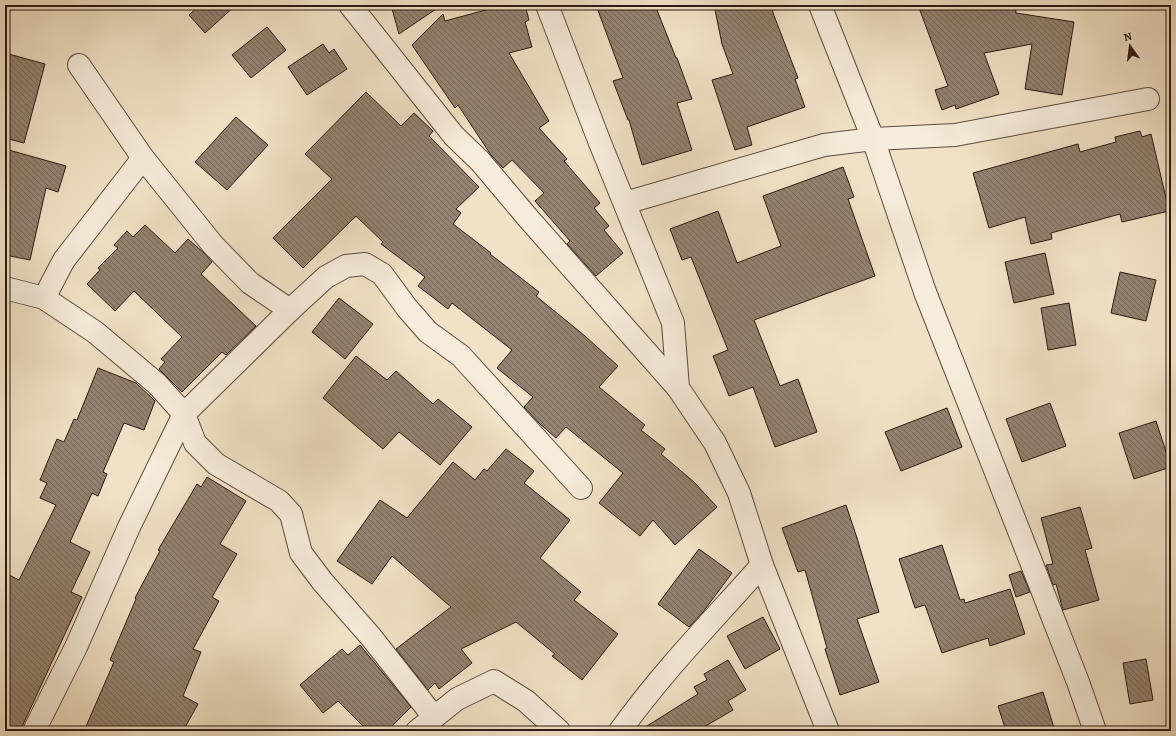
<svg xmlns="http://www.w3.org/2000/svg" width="1176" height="736" font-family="Alegreya,serif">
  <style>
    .building { fill: url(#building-back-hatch); stroke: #2c1911 }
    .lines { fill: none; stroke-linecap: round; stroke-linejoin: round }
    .street-casing { stroke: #5d4b3e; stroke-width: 24 }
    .street { stroke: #f6ecdb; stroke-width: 22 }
  </style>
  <defs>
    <pattern id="building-back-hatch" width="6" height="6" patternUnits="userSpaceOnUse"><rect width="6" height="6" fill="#928270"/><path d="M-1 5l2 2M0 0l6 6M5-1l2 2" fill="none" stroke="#776a5b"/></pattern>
  </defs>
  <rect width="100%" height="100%" fill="#f1e2c7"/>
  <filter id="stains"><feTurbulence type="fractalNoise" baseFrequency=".005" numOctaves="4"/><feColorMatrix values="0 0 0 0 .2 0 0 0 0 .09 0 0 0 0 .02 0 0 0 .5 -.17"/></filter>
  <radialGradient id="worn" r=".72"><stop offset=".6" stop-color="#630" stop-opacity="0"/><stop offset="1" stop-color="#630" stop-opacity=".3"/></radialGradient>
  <g class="building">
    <polygon points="200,5 236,5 205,33 189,15"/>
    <polygon points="391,5 442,5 399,34"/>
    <polygon points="504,5 525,5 529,20 525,22 532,47 509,53 549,121 539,128 567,159 564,161 600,203 594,208 609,226 604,230 623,253 596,276 567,244 570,241 535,201 544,193 512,160 503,168 491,155 458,105 455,108 412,45 443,14 445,21"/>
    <polygon points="596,5 655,5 676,58 677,58 692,99 677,103 692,150 642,165 629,120 628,120 613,81 623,78"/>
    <polygon points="714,5 772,5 773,13 798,78 795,79 805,107 747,127 752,145 735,150 712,80 733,74 722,44"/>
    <polygon points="918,5 1015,5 1016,13 1074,22 1062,95 1025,89 1032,44 984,53 999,94 956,109 955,105 942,110 935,90 948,86"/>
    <polygon points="267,27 286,50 251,78 232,55"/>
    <polygon points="323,44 329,53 334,49 347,69 307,95 288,67"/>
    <polygon points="5,53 45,64 24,143 5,138"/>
    <polygon points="366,92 401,126 414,113 433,131 429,136 479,187 456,209 461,213 453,224 491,253 490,254 539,292 536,296 585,336 618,366 599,387 645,425 641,430 665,449 661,454 694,482 717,507 675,545 653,520 640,536 599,503 623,473 566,427 556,438 540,424 524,407 533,397 497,368 512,350 452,303 448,309 418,286 425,277 381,244 383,242 356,216 303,268 273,238 332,179 305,154"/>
    <polygon points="236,117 268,145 227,190 195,162"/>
    <polygon points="1140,131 1142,137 1151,134 1169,211 1122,222 1120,214 1051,233 1052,239 1031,244 1025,217 989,228 973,173 1078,144 1080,152 1116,142 1115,137"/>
    <polygon points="5,149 66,166 58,192 46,188 30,260 5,255"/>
    <polygon points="843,167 854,197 848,199 875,276 754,320 780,386 798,379 817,432 775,447 753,387 729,396 713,356 728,350 691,257 682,260 670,229 718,211 737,263 781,246 763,196"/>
    <polygon points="145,225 175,253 188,239 204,253 212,262 201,274 256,326 226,355 222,352 182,392 159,369 165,362 161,359 182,337 134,291 115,311 87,284 100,270 98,268 118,248 114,245 127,231 133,237"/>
    <polygon points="1045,253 1054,294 1014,303 1005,262"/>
    <polygon points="1120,272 1156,280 1146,321 1111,313"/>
    <polygon points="339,298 373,324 345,359 312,332"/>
    <polygon points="1069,303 1076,345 1048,350 1041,308"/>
    <polygon points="356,356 387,380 396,371 433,404 438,399 472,427 440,465 399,432 383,449 323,398"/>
    <polygon points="98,368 136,383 155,401 144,430 124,423 103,472 107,474 98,496 92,493 70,542 90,552 71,592 82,597 20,731 5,724 5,573 19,580 56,505 40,498 47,483 40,480 57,439 64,442 74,419 77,420"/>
    <polygon points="1050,403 1066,446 1022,462 1006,419"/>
    <polygon points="947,408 962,447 901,471 885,432"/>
    <polygon points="1156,421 1171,467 1134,479 1119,433"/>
    <polygon points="506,449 534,471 524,483 570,520 540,558 581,592 574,600 618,634 582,680 552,656 555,654 516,622 461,649 472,663 439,689 435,683 428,690 396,649 451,607 392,556 372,584 337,561 380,500 407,518 453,462 475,480 484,469 487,471"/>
    <polygon points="207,477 246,501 220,544 237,554 212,597 219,601 193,649 201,652 183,696 198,704 183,731 84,731 114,662 110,660 136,599 135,598 160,551 158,550 197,484 201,487"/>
    <polygon points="846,505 857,538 879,612 857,619 879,682 840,695 825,649 827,648 805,570 798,572 782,528"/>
    <polygon points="1080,507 1092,548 1085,550 1099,600 1063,610 1056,584 1053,585 1046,565 1053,564 1041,518"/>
    <polygon points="942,545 960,600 964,599 965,603 1010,589 1025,634 990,646 988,638 942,653 925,605 915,608 899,559"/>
    <polygon points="699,549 732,573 703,612 689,627 658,604"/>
    <polygon points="1021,571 1030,592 1016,597 1009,575"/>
    <polygon points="763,617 780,649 745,669 727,636"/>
    <polygon points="360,645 411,707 387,731 368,731 338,701 323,713 300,685 342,649 348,655"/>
    <polygon points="1146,659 1153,700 1130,704 1123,663"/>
    <polygon points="728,660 746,690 728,701 733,710 697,731 639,731 698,694 694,687 707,680 704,674"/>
    <polygon points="1043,692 1055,731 1006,731 998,706"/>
  </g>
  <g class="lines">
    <g class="street-casing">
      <g id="street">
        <polyline points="350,5 454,136 480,161 528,218 678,388 715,443 739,493 762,565 828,731"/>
        <polyline points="547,5 600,143 673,323 678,388"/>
        <polyline points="820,5 873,139 925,292 1028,554 1078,682 1095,731"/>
        <polyline points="79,65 143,158 213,245 250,283 290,310"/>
        <polyline points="625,203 824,145 873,139 955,135 1148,99"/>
        <polyline points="5,288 44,298 95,332 157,384 184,414 195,443 216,464 279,501 291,514 301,553 322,581 371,637 434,717"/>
        <polyline points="44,298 64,260 143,158"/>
        <polyline points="34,731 76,647 129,527 184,414 290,310 326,277 346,266 365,264 382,274 407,308 428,332 461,356 581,488"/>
        <polyline points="417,731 457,699 494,681 526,701 559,731"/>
        <path d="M620 731C662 672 714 619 762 565"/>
      </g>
    </g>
    <use href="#street" class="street"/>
  </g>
  <rect width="1176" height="736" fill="none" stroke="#f1e2c7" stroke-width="20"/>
  <rect x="6" y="6" width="1164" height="724" fill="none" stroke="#2c1911" stroke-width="2"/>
  <rect x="10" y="10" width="1156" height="716" fill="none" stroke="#2c1911"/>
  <g transform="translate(1130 46) rotate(346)" stroke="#f6ecdb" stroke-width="3" paint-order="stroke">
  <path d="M0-3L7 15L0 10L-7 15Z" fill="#2c1911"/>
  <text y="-6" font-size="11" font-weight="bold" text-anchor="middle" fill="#2c1911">N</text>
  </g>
  <rect width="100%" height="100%" filter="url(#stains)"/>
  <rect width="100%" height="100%" fill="url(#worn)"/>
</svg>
